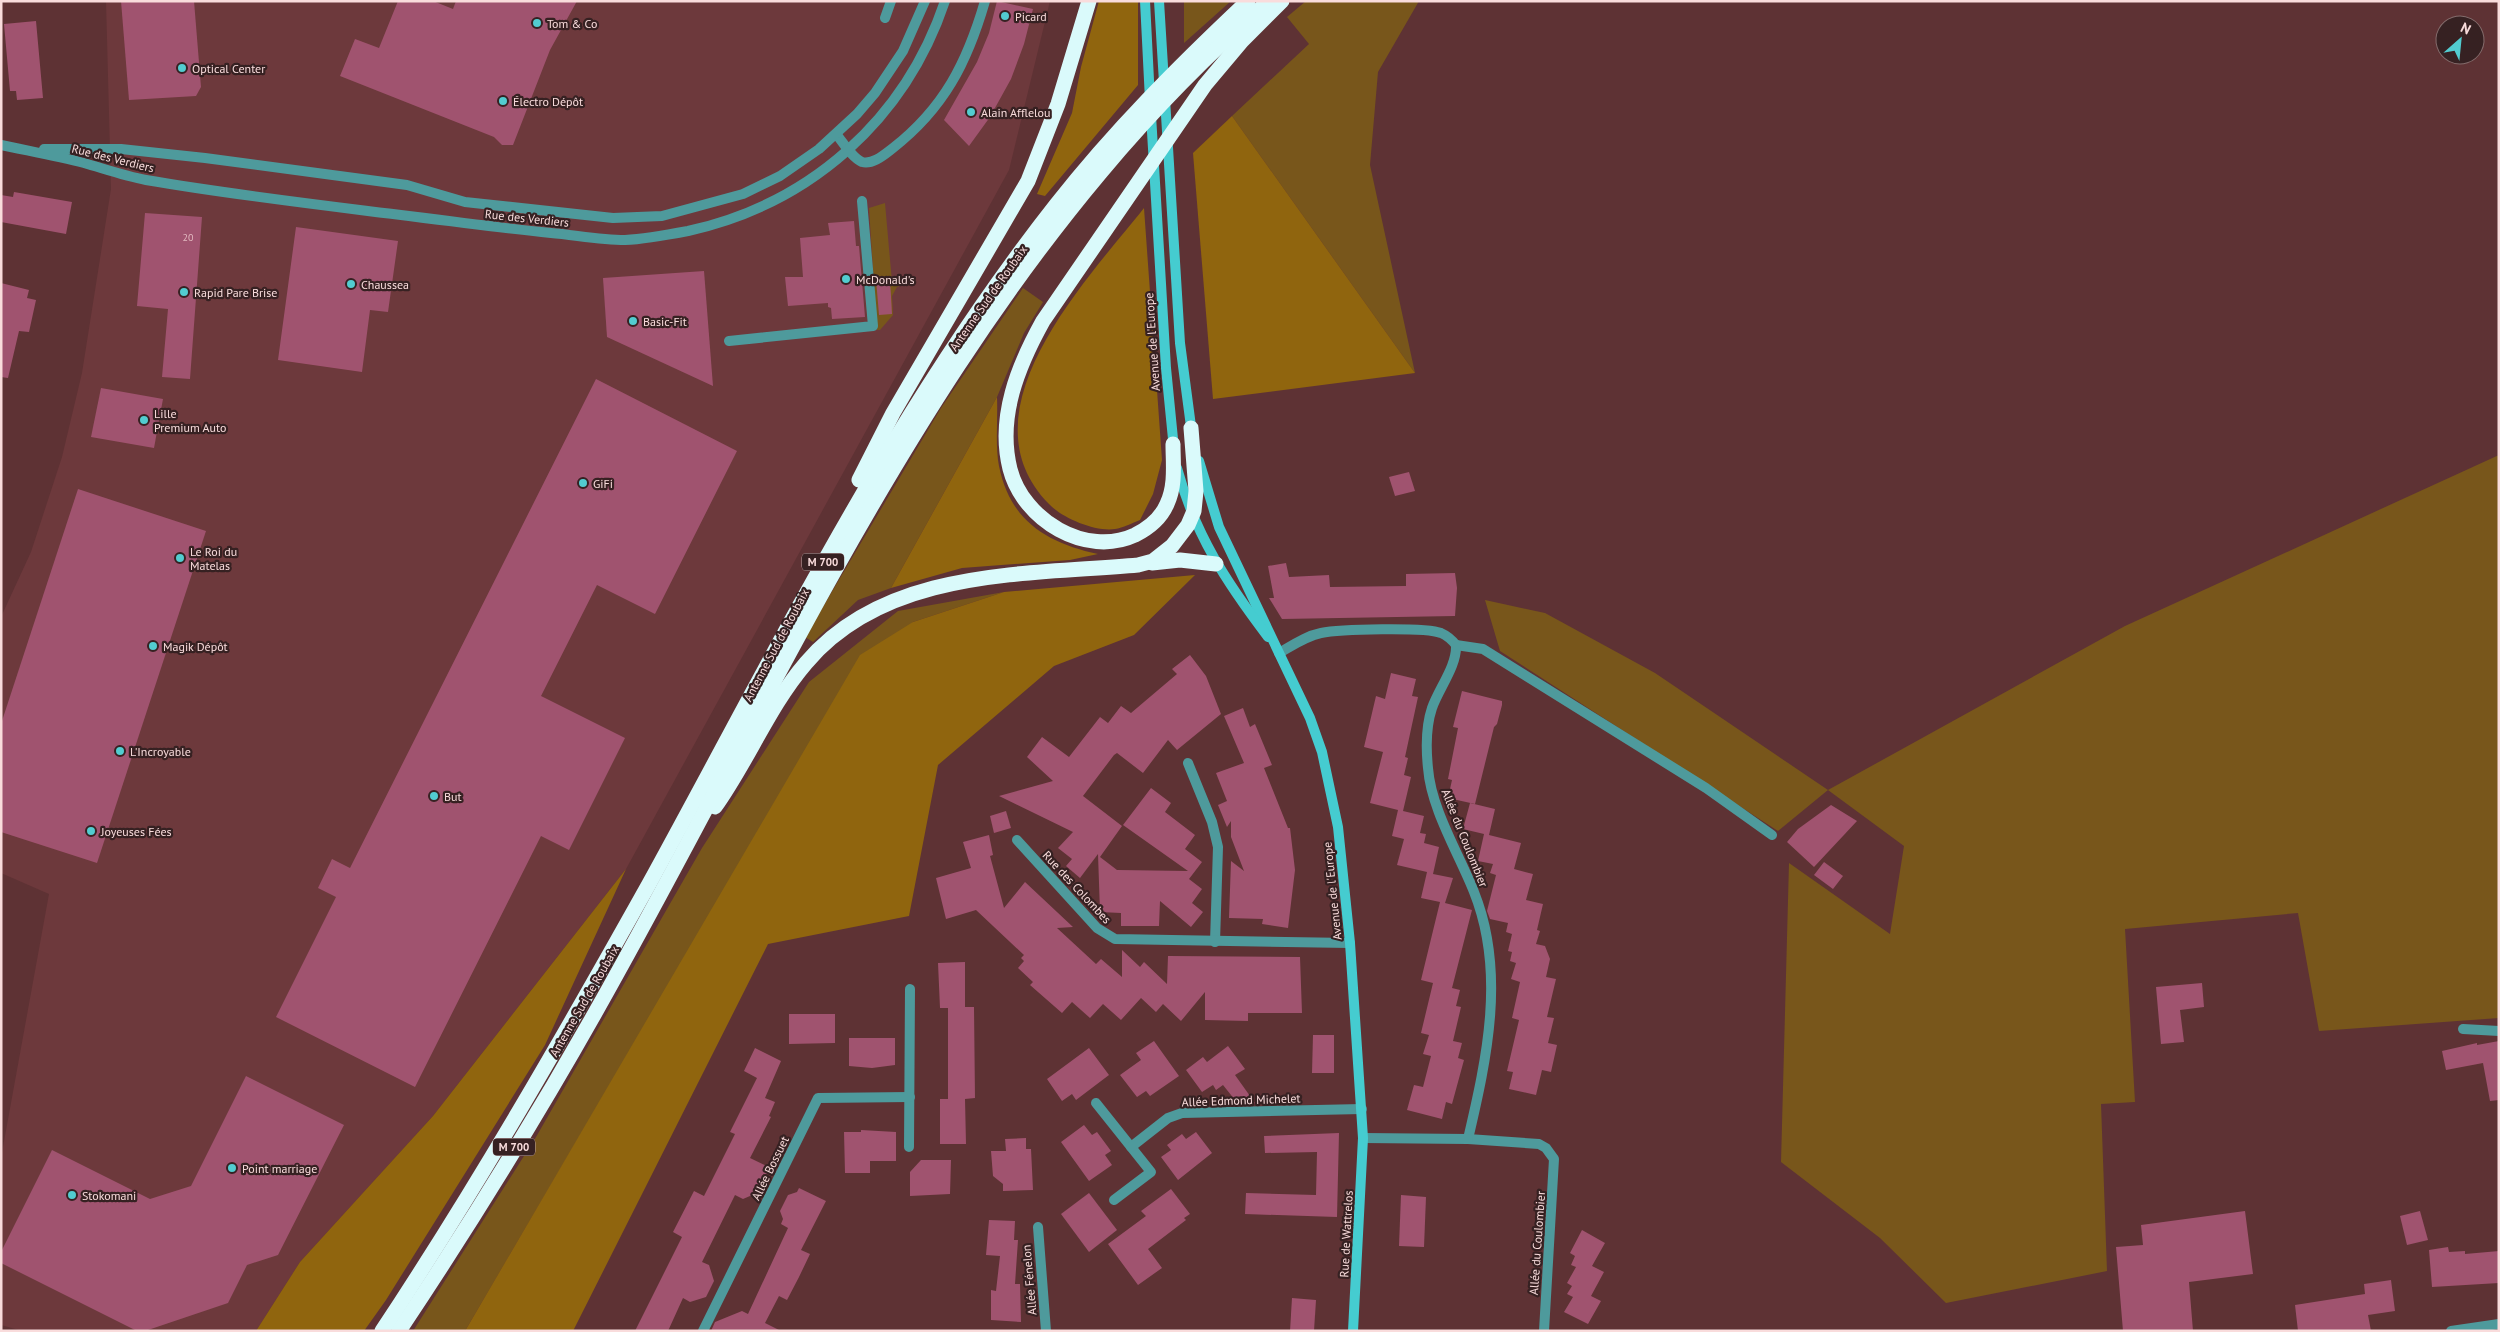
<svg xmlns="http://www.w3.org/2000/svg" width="2500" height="1332" font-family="'PT Sans',sans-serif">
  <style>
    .built { fill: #6d393c }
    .green { fill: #78561b }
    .forest { fill: #90650e }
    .building { fill: #a0536f }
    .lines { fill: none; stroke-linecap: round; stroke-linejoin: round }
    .lane { stroke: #4e9a9c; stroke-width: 10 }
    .street { stroke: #4e9a9c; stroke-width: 10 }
    .secondary { stroke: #45ccd0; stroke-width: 10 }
    .highway { stroke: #dafafb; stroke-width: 15 }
    .poi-dot { fill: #52ccd0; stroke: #362122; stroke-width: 2 }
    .labels { text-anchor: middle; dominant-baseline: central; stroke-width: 4.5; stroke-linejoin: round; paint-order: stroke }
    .number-label { font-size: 10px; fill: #e3bac1 }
    .shield { fill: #362122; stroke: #bea4a4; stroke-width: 1 }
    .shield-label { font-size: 11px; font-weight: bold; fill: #f9dcdc }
    .poi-label { font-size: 12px; fill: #f9dcdc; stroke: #362122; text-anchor: start }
    .street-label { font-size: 12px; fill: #f9dcdc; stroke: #362122 }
  </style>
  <rect width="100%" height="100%" fill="#5e3234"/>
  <polygon class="built" points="106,1 1050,1 1009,170 626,869 433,1116 300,1262 256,1331 22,1331 1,1325 1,1158 49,894 1,873 1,617 31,552 62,457 82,373 111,189"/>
  <g class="green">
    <polygon points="1184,1 1231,1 1184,43"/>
    <polygon points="1306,1 1419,1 1378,72 1370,165 1415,373 1232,116 1309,44 1287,17"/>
    <polygon points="885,203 892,282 905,280 905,284 897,287 892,296 893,315 880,330 877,330 869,208"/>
    <polygon points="1023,288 1043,302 1024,333 997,397 891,588 858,600 813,642 805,637 941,408"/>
    <polygon points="2499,455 2499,1018 2319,1031 2298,913 2125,929 2135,1102 2101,1104 2107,1271 1946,1303 1880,1238 1781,1162 1789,863 1890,934 1904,846 1828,790 1778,831 1500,651 1485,600 1545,613 1655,673 1828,790 2125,626"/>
    <polygon points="1004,592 913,622 713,909 465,1331 413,1331 536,1137 702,848 809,682 898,611"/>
  </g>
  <g class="forest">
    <polygon points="1099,1 1138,1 1138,85 1045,196 1037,194 1072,113 1081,67"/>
    <polygon points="1232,116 1415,373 1213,399 1193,153"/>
    <path d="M1144 208 1162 460 1153 494 1140 520C1132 523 1123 528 1115 529 1095 532 1062 518 1049 504 959 412 1086 281 1144 208Z"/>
    <path d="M997 397C998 419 995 445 999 466 1010 521 1047 543 1098 554L1070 560 962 568 891 588Z"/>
    <polygon points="1195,575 1134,635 1054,666 938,765 909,916 768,944 573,1331 465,1331 860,655 913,622 1004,592"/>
    <polygon points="626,869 545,1045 386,1300 364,1331 256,1331 300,1262 433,1116"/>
  </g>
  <g class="building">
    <polygon points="121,1 194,1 201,87 196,96 129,100"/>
    <polygon points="398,1 433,1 453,9 456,1 577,1 550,50 513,145 502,145 494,137 340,76 355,39 379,48"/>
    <polygon points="997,1 1033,9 1024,44 1011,79 990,117 969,146 944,120 977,62 989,33"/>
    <polygon points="36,21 43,98 17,100 16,91 10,91 4,24"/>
    <polygon points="14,192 72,202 66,234 1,222 1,195 13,197"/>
    <polygon points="145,213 202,217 190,379 162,377 168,309 137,306"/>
    <polygon points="854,221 856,246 859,246 865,317 832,319 831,308 828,307 828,303 788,306 785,277 803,277 800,238 830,235 828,223"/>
    <polygon points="296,227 398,241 388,312 370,310 362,372 278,360"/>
    <polygon points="704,271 713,386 607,337 603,278"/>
    <polygon points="876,279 890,279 892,314 879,315"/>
    <polygon points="1,283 29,290 27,298 36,300 29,332 19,331 8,378 1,377"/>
    <polygon points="596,379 737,451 655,614 597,585 541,696 625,738 569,850 541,836 415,1087 276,1017 336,897 318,888 332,859 350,868"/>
    <polygon points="101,388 163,399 154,448 91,437"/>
    <polygon points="1409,472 1415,491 1395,496 1389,477"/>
    <polygon points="78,489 206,531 97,863 1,832 1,724"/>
    <polygon points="1286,563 1289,577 1329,575 1330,587 1406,586 1406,574 1455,573 1457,588 1455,616 1282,619 1269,598 1274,598 1268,566"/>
    <polygon points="1190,655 1206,676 1221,714 1177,750 1168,740 1143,773 1117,753 1114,755 1083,796 1122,826 1100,857 1117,870 1188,871 1123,825 1151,788 1171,803 1165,812 1195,835 1185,849 1202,862 1189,879 1202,889 1192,903 1203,912 1191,927 1160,901 1159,926 1121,926 1121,913 1100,912 1098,854 1080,878 1066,866 1072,859 1058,848 1073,832 999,796 1053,781 1027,757 1042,737 1069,757 1100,717 1108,723 1121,706 1131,713 1177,674 1172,669"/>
    <polygon points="1391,673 1416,679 1412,696 1418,697 1405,757 1408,758 1404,775 1411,777 1403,811 1424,816 1420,833 1426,834 1424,843 1439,847 1433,874 1453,878 1445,903 1472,910 1452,988 1460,990 1456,1006 1461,1007 1453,1041 1462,1043 1458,1058 1464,1060 1452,1104 1446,1102 1442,1119 1407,1110 1414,1085 1423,1087 1431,1056 1423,1054 1429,1035 1421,1033 1433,983 1421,980 1440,902 1421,898 1427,872 1397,865 1404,839 1392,836 1398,810 1370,803 1383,752 1364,747 1376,696 1385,699"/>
    <polygon points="1462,691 1502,701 1502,705 1497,724 1494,727 1475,804 1448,798 1452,780 1448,779 1458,728 1453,727"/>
    <polygon points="1243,708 1250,727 1255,724 1272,765 1264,768 1288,828 1290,828 1295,870 1288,928 1262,924 1263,919 1229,918 1231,861 1244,871 1231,837 1231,821 1227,827 1218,805 1227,801 1216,773 1244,763 1224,716"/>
    <polygon points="1470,803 1495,809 1489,835 1521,843 1514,869 1533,874 1526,900 1543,904 1537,930 1540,931 1536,944 1545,946 1550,959 1546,977 1556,979 1547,1017 1554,1018 1548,1043 1557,1045 1551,1072 1542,1070 1536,1095 1509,1089 1513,1072 1507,1071 1519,1020 1512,1018 1520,982 1511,979 1516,963 1510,961 1512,952 1508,951 1512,934 1506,932 1508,923 1490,919 1487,911 1496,875 1490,873 1493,864 1478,861 1484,834 1463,829"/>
    <polygon points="1831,805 1857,821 1814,867 1787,842 1798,829"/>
    <polygon points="1006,811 1011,828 994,833 990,816"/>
    <polygon points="989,835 993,855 990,856 1004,908 1025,882 1073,927 1057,928 1096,964 1101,959 1122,977 1122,950 1140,967 1144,962 1167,984 1168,956 1300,957 1302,1013 1248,1013 1248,1021 1205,1020 1205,992 1181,1021 1163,1004 1156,1012 1141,998 1121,1020 1103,1004 1090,1018 1072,1002 1062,1013 1030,985 1033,982 1018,968 1024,961 1021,958 1024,955 976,910 946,919 936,878 971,868 963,842"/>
    <polygon points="1824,862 1843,876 1833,889 1814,875"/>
    <polygon points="965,962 965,1007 974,1007 975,1098 965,1099 966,1144 940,1144 940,1099 948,1099 948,1008 940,1008 938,963"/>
    <polygon points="2202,983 2204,1007 2180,1010 2184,1042 2161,1044 2156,987"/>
    <polygon points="789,1014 835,1014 835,1043 789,1044"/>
    <polygon points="1313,1035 1334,1035 1334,1073 1312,1073"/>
    <polygon points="849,1038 895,1038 895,1065 872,1068 849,1066"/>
    <polygon points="1154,1041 1179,1076 1150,1096 1146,1091 1137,1097 1120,1075 1141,1060 1136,1053"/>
    <polygon points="2499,1041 2499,1100 2490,1101 2483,1063 2446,1070 2442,1051 2477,1043 2477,1045"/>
    <polygon points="1228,1046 1245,1069 1235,1075 1255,1103 1253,1105 1239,1105 1223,1085 1216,1090 1213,1085 1202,1092 1186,1070 1203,1057 1207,1062"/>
    <polygon points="755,1048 781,1061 765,1098 775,1102 769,1116 771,1117 750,1158 775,1170 773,1174 763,1174 764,1179 757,1193 743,1199 735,1195 702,1262 709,1265 714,1281 706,1297 690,1302 683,1298 668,1331 635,1331 682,1237 673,1232 694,1191 704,1196 735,1134 730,1132 757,1078 744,1071"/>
    <polygon points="1089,1048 1109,1075 1076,1100 1072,1094 1062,1101 1047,1079"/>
    <polygon points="246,1076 344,1125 278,1255 247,1265 228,1303 145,1331 137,1331 1,1263 1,1252 52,1150 150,1199 191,1186"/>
    <polygon points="1084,1125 1092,1135 1097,1132 1111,1151 1105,1155 1112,1165 1089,1181 1061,1142"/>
    <polygon points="861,1130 896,1132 896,1161 870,1161 870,1173 845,1173 844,1132 861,1132"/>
    <polygon points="1196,1132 1212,1153 1178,1180 1161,1157 1171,1150 1167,1145 1182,1134 1186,1139"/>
    <polygon points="1339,1133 1337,1217 1245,1214 1246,1193 1316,1195 1317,1152 1265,1153 1264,1136"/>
    <polygon points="1026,1138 1026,1149 1031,1149 1033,1190 1003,1191 1003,1184 993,1176 991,1151 1006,1151 1005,1139"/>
    <polygon points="921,1160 951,1160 950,1194 910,1196 910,1172"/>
    <polygon points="799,1188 826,1201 801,1250 810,1254 799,1277 787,1300 779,1296 765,1323 781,1331 711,1331 715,1322 742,1311 748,1314 788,1228 781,1224 783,1219 780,1211 788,1195 797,1192"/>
    <polygon points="1171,1189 1190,1214 1184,1218 1186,1220 1148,1249 1162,1268 1138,1285 1108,1244 1146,1216 1141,1211"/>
    <polygon points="1089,1193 1117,1230 1089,1252 1061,1214"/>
    <polygon points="1401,1195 1426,1197 1424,1247 1399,1246"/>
    <polygon points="2245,1211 2253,1274 2189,1282 2193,1331 2123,1331 2116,1247 2143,1245 2141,1225"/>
    <polygon points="2420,1211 2428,1240 2407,1245 2400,1216"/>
    <polygon points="989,1220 1015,1221 1014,1240 1018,1240 1015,1284 1020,1284 1021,1322 991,1320 991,1290 996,1291 1000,1256 986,1255"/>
    <polygon points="1582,1230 1605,1243 1592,1266 1604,1272 1591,1296 1601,1301 1588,1324 1564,1312 1573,1297 1567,1294 1572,1286 1567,1283 1576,1267 1571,1265 1575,1256 1570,1253"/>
    <polygon points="2448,1247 2449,1252 2465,1251 2465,1254 2499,1251 2499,1283 2432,1287 2429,1250"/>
    <polygon points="2391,1280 2395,1311 2368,1315 2371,1331 2298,1331 2295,1305 2365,1294 2364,1284"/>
    <polygon points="1292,1298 1316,1300 1314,1331 1290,1331"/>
  </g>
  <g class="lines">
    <g class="lane">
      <polyline points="885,18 891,1"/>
      <path d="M836 134C843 142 852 158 862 162 873 165 885 154 893 148 944 108 967 63 985 1"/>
      <polyline points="729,341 873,326 862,201"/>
      <polyline points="1456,645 1483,649 1706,788 1772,835"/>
    </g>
    <g class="street">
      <path d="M1 145C29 151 57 156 84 163 105 169 125 176 146 180 233 195 321 205 409 216 456 222 503 228 551 233 575 235 600 240 625 240 646 239 667 235 688 231 810 204 905 120 945 1"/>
      <polyline points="44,149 121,149 205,158 407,185 465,202 613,218 662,216 743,194 780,176 819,149 857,114 875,93 903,51 925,1"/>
      <path d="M1279 653C1293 645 1306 636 1321 633 1339 629 1426 627 1441 633 1448 636 1452 640 1456 645 1457 666 1439 688 1432 708 1426 726 1426 749 1428 768 1431 809 1459 854 1474 892 1506 972 1487 1058 1468 1139L1539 1144 1546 1148 1554 1159 1544 1331"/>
      <polyline points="1188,763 1212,822 1218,847 1215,942"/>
      <polyline points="1017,840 1097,928 1115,939 1350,943"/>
      <polyline points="2463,1029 2499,1031"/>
      <polyline points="1096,1103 1151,1172 1114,1200"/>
      <polyline points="1363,1138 1468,1139"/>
      <polyline points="909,1147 910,989"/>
      <polyline points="1131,1147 1168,1118 1182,1113 1362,1109"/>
      <polyline points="1038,1227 1046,1331"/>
      <polyline points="703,1331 818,1098 910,1097"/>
      <polyline points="2451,1331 2499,1324"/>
    </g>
    <g class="secondary">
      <polyline points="1145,1 1150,100"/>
      <polyline points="1159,1 1180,343 1192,434"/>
      <polyline points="1151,115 1166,368 1174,449"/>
      <polyline points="1199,461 1219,527 1310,718 1322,752 1338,827 1350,943 1363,1138 1353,1331"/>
      <path d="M1177 468C1195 535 1227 583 1268 637"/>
    </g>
    <g class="highway">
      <path d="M1173 444C1173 464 1176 485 1167 504 1161 518 1149 528 1135 535 1086 558 1023 520 1010 469 997 417 1018 366 1043 321L1205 85 1242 41 1282 1"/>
      <polyline points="859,480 893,413 1028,181 1058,104 1089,1"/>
      <polyline points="1152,563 1180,560 1216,564"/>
      <path d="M715 807C748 761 769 706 806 663 886 568 1026 575 1138 565L1153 561 1172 546 1188 525 1194 511 1196 491 1191 428"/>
      <path d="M382 1331C478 1186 564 1036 649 884 776 653 892 413 1056 205 1114 131 1180 65 1248 1"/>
      <path d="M399 1331C479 1211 555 1087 624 961 810 624 971 257 1269 1"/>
    </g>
  </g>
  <g class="poi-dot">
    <circle cx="1005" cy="16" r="5"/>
    <circle cx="537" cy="23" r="5"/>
    <circle cx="182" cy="68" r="5"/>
    <circle cx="503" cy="101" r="5"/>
    <circle cx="971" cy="112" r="5"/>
    <circle cx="846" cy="279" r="5"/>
    <circle cx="351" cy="284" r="5"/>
    <circle cx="184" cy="292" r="5"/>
    <circle cx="633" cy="321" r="5"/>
    <circle cx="144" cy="420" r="5"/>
    <circle cx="583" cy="483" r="5"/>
    <circle cx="180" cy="558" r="5"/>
    <circle cx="153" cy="646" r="5"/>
    <circle cx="120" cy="751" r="5"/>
    <circle cx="434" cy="796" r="5"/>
    <circle cx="91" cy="831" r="5"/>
    <circle cx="232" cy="1168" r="5"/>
    <circle cx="72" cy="1195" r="5"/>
  </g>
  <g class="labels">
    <g class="number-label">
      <text x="188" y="237">20</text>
    </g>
    <g class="shield">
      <rect x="802" y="553.5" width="42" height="17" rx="4"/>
      <rect x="493" y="1138.5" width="42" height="17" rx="4"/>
    </g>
    <g class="shield-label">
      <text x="823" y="562">M 700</text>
      <text x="514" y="1147">M 700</text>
    </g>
    <g class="poi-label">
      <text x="1015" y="16">Picard</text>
      <text x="547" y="23">Tom &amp; Co</text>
      <text x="192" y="68">Optical Center</text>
      <text x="513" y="101">Électro Dépôt</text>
      <text x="981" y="112">Alain Afflelou</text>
      <text x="856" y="279">McDonald's</text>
      <text x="361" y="284">Chaussea</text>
      <text x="194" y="292">Rapid Pare Brise</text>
      <text x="643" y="321">Basic-Fit</text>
      <text x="154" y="413">Lille<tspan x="154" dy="14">Premium Auto</tspan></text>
      <text x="593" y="483">GiFi</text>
      <text x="190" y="551">Le Roi du<tspan x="190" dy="14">Matelas</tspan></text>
      <text x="163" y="646">Magik Dépôt</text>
      <text x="130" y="751">L'Incroyable</text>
      <text x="444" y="796">But</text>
      <text x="101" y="831">Joyeuses Fées</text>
      <text x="242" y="1168">Point marriage</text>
      <text x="82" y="1195">Stokomani</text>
    </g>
    <g class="street-label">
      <text transform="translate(113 158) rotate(14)">Rue des Verdiers</text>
      <text transform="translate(527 218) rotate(6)">Rue des Verdiers</text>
      <text transform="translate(988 298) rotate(-55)">Antenne Sud de Roubaix</text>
      <text transform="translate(1152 342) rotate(-94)">Avenue de l'Europe</text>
      <text transform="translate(776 645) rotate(-62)">Antenne Sud de Roubaix</text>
      <text transform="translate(1465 838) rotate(68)">Allée du Coulombier</text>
      <text transform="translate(1077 887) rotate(47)">Rue des Colombes</text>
      <text transform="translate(1332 891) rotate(-96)">Avenue de l'Europe</text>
      <text transform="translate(584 1001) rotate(-60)">Antenne Sud de Roubaix</text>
      <text transform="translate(1241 1100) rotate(-2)">Allée Edmond Michelet</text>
      <text transform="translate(770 1168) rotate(-64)">Allée Bossuet</text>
      <text transform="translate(1346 1234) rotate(-87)">Rue de Wattrelos</text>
      <text transform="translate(1537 1243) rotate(-86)">Allée du Coulombier</text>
      <text transform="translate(1029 1280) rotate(-95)">Allée Fénelon</text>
    </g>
  </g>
  <rect width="2500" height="1332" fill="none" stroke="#f9dcdc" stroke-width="5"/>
  <g transform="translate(2460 40) rotate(27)"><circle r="24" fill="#362122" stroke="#846c6c"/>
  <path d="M0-4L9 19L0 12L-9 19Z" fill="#52ccd0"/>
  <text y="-8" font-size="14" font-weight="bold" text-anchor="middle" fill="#f9dcdc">N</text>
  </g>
</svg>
